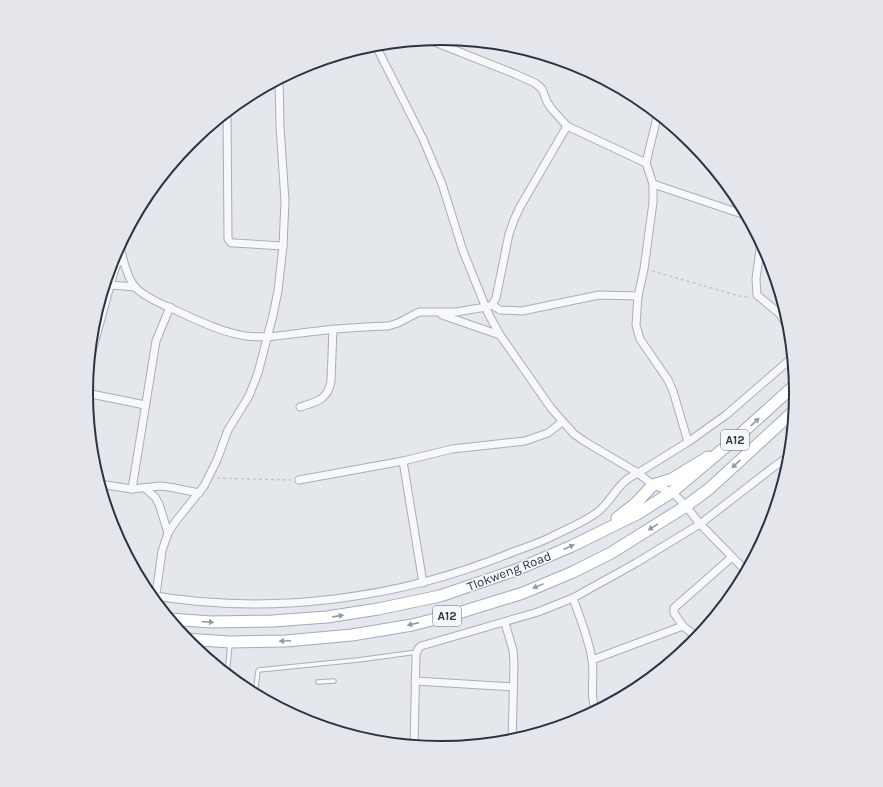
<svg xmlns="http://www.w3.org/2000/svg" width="883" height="787" font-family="Karla,sans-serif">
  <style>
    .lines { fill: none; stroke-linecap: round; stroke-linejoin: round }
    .service-casing { stroke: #a9aeb7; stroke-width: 5.5 }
    .minor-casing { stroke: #a9aeb7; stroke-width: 9 }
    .primary-casing { stroke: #a3abb8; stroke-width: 13 }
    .path { stroke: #c2c5cb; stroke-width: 1.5; stroke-dasharray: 3 3; stroke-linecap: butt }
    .service { stroke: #f7f8fa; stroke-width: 3.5 }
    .minor { stroke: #f7f8fa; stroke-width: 7 }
    .primary { stroke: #fff; stroke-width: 11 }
    .oneway { fill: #959aa2 }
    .labels { text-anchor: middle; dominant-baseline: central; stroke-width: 3; stroke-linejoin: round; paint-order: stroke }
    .shield { fill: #f4f6f9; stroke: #676e7b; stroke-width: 1 }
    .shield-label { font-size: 12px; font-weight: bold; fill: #2b3445 }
    .street-label { font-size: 13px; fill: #2b3445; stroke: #f4f6f9 }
    .rim { fill: none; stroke: #2b3445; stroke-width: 2 }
  </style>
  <rect width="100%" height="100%" fill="#e4e7ec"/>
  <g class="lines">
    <g class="service-casing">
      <g id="service">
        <polyline points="227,675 230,644"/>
        <polyline points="318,682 334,681"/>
        <polyline points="256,687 258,671 259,670 358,660 417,652"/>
      </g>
    </g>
    <g class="minor-casing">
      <g id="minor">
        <polyline points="427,39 515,74 535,83 542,89 547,102 551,108 567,126 646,163"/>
        <polyline points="433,39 462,40"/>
        <polyline points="375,44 423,139 442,184 463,251 488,313 500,335 551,408 574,434 584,441 638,473 653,485 672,492 686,506 700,524 747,572"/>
        <polyline points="227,112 228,239 231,243 234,243 283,246"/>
        <polyline points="658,113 646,163 653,184 653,202 644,269 638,296 636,325 640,339 668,380 673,391 688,442"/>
        <polyline points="653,184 748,216"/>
        <polyline points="761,242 756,279 757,295 780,314 791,333"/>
        <path d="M120 245C122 257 128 281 137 289 148 299 164 305 177 311 199 321 221 332 246 336 270 339 294 333 318 331 341 328 365 327 388 326L398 323 419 312H456L486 307 492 305 496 298 509 234 514 220 520 207 567 126"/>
        <polyline points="110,285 135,287"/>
        <polyline points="492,305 500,310 522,311 599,295 638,296"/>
        <polyline points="442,315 500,335"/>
        <polyline points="89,362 113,275 116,266 122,256"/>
        <polyline points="86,393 145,405"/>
        <path d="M300 407C316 402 328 400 331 381L333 329"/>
        <polyline points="403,461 423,583"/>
        <polyline points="299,480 403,461 452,449 525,441 548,433 562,422"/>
        <polyline points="99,484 132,489 160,486 169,487 199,493"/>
        <polyline points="132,489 156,341 170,307"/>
        <polyline points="146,489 155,497 159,504 168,533"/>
        <path d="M149 595C271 616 400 599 513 552 527 547 542 542 555 535 569 528 589 520 600 510 614 497 619 481 638 473L688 442 726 415 793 357"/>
        <path d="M573 598C580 618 589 639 592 660 595 677 589 695 596 712"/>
        <polyline points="155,602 162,551 168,533 176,521 204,486 217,460 228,430 249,396 258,373 273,315 278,291 283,246 285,201 280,127 279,79"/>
        <polyline points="505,623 513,650 514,662 512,742"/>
        <polyline points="683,626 674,613 674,608 732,557"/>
        <polyline points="592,660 683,626 698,638"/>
        <polyline points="415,681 513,687"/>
        <polyline points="414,746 416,655 418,649 421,646 538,612 573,598 636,563 700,524 775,466 791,455"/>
      </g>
    </g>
    <g class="primary-casing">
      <g id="primary">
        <polyline points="617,518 636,503 653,485 672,479 708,457"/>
        <polyline points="169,619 211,622 273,621 327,617 378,609 440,596 516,570 572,546 637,514 672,492 735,439 796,384"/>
        <polyline points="185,639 230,642 286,641 352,635 412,625 455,614 523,593 573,572 611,553 686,506 709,489 795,410"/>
      </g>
    </g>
    <g class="path">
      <polyline points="652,271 743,297 750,296"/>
      <polyline points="217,478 291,480"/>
    </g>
    <use href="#service" class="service"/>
    <use href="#minor" class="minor"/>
    <use href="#primary" class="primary"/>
  </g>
  <defs><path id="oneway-solid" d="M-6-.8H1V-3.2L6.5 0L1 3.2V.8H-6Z"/></defs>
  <g class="oneway">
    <use href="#oneway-solid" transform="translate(755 422) rotate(-43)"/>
    <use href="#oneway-solid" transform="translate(736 464) rotate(137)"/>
    <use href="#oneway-solid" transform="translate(653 527) rotate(148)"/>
    <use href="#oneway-solid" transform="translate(569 547) rotate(-24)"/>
    <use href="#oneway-solid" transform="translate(538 586) rotate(158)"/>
    <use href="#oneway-solid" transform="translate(338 616) rotate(-9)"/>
    <use href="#oneway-solid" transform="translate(208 622) rotate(2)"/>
    <use href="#oneway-solid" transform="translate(413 624) rotate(167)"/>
    <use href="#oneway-solid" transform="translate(285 641) rotate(177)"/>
  </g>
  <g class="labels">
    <g class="shield">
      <rect x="721" y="430" width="28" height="20" rx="3"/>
      <rect x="433" y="606" width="28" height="20" rx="3"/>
    </g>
    <g class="shield-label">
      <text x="735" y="440">A12</text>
      <text x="447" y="616">A12</text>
    </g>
    <g class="street-label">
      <text transform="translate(509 571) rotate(-21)">Tlokweng Road</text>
    </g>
  </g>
  <path d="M0 0H883V787H0ZM93 393a348 348 0 1 1 696 0a348 348 0 1 1-696 0Z" fill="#e4e6eb" fill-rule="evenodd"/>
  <path class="rim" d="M93 393a348 348 0 1 1 696 0a348 348 0 1 1-696 0Z"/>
</svg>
